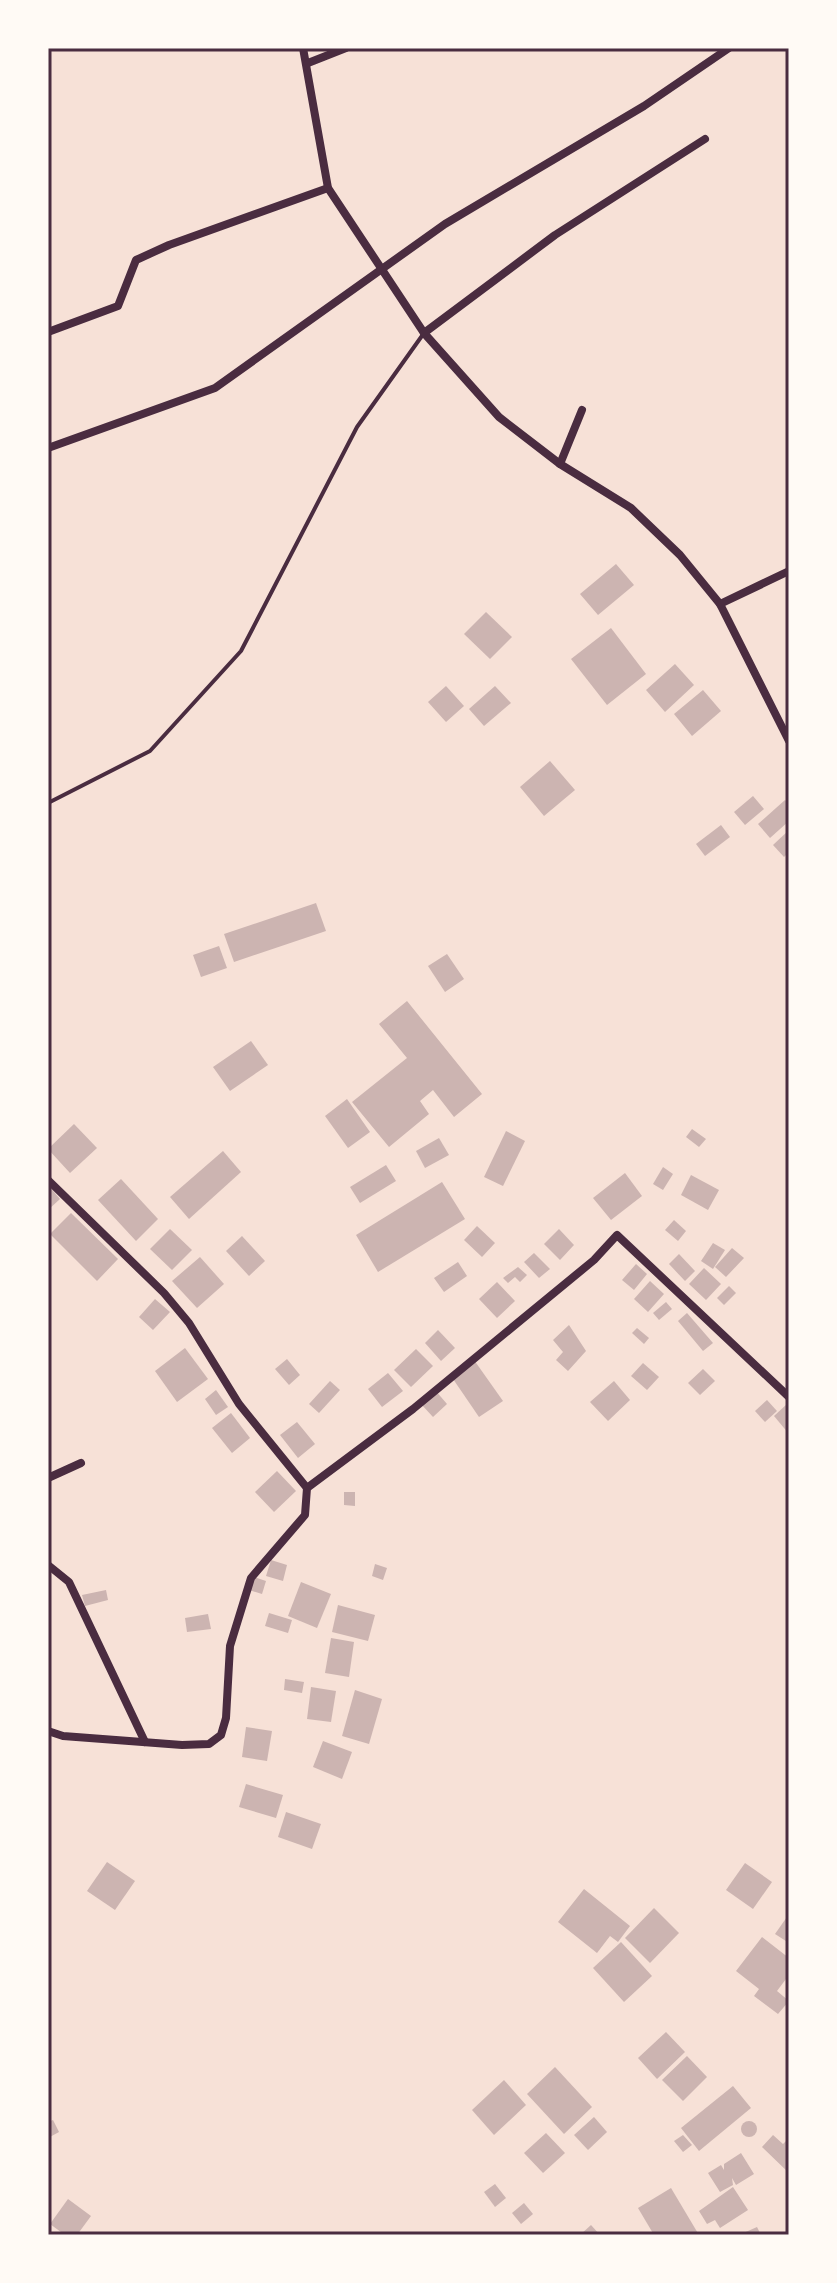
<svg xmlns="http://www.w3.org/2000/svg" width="837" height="2283" font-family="'PT Serif',serif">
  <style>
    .building { fill: #ccb4b1 }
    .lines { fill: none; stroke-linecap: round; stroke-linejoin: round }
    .service { stroke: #4a2c40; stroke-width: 4 }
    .minor { stroke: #4a2c40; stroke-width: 8 }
    .neatline { fill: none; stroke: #4a2c40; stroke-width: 3 }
  </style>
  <rect width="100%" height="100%" fill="#f7e1d7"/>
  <g class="building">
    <polygon points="616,564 634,585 598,615 580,594"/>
    <polygon points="486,612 512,637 490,659 464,634"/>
    <polygon points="611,628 646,674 607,705 571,659"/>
    <polygon points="675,664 694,685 665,712 646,690"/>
    <polygon points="446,686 464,706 446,722 428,702"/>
    <polygon points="495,686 511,703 484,726 469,709"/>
    <polygon points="703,690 721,711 692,736 674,714"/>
    <polygon points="550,761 575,790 544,816 520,787"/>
    <polygon points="753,796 764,809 745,825 734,812"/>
    <polygon points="785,800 789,804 789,821 770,838 758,824"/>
    <polygon points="721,825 730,837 705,856 696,844"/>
    <polygon points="789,830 789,852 784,857 773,845"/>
    <polygon points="316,903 326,931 234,962 224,934"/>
    <polygon points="219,946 227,968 201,977 193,955"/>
    <polygon points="447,954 464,979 445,992 428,966"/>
    <polygon points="407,1001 482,1094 454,1117 433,1090 420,1101 429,1114 389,1147 352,1102 407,1058 379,1024"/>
    <polygon points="251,1041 268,1065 230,1091 213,1067"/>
    <polygon points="347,1099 370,1132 348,1148 325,1116"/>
    <polygon points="74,1124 97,1148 70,1173 48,1149"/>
    <polygon points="692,1129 706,1139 699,1147 686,1137"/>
    <polygon points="506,1131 525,1141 503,1186 484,1177"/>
    <polygon points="439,1138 449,1155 425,1168 416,1151"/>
    <polygon points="223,1151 241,1172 189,1219 170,1197"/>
    <polygon points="386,1165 396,1181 360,1203 350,1187"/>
    <polygon points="663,1167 673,1174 663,1190 653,1184"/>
    <polygon points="625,1173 642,1196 611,1220 593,1198"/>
    <polygon points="691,1175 719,1190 708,1210 681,1195"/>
    <polygon points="121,1179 158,1219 136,1241 98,1200"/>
    <polygon points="442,1182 465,1219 378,1272 356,1235"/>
    <polygon points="48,1185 60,1199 48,1210"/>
    <polygon points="71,1213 118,1259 97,1281 50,1234"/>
    <polygon points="674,1220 686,1231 678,1241 665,1230"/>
    <polygon points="477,1226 495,1243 482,1257 464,1240"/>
    <polygon points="170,1229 192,1250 172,1270 150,1249"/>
    <polygon points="559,1229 574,1245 560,1260 544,1244"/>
    <polygon points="242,1236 265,1261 249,1276 226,1251"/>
    <polygon points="713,1243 725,1250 713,1269 701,1261"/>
    <polygon points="732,1248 744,1258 726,1277 715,1267"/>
    <polygon points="534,1253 550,1269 539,1278 524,1262"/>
    <polygon points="679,1254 695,1271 685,1281 669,1264"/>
    <polygon points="200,1257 224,1284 197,1308 172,1281"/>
    <polygon points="458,1262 467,1276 444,1292 434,1278"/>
    <polygon points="636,1264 647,1274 634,1290 622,1280"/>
    <polygon points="518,1267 527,1275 520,1282 515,1277 508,1283 503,1278"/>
    <polygon points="704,1268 721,1284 706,1300 689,1284"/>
    <polygon points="650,1281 664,1294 648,1312 634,1299"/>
    <polygon points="497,1282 515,1301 497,1318 479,1299"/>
    <polygon points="729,1286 736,1293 724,1305 717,1298"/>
    <polygon points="155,1299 170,1312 153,1330 139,1317"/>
    <polygon points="666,1302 672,1309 659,1320 653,1313"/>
    <polygon points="687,1313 713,1343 703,1351 678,1321"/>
    <polygon points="569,1325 586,1351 568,1371 556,1360 563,1352 553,1340"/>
    <polygon points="637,1328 649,1338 644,1344 632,1333"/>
    <polygon points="438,1330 455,1348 441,1361 425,1343"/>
    <polygon points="185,1348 208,1379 177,1402 155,1371"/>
    <polygon points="416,1349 433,1366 411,1387 394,1370"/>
    <polygon points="287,1359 300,1375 289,1385 275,1369"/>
    <polygon points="474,1360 503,1401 479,1417 451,1376"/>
    <polygon points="643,1363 659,1377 647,1390 631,1376"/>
    <polygon points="703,1369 715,1381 700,1395 688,1383"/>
    <polygon points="388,1373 403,1391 382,1407 368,1389"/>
    <polygon points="330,1381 340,1390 319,1413 309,1404"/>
    <polygon points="614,1381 630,1400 608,1421 590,1402"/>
    <polygon points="216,1390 228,1407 216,1415 205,1399"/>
    <polygon points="435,1390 447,1404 433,1417 421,1404"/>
    <polygon points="767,1400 777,1411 765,1422 755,1411"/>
    <polygon points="787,1404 789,1406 789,1434 774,1416"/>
    <polygon points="231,1413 250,1438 232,1453 212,1428"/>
    <polygon points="297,1422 315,1444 298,1458 280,1435"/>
    <polygon points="277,1471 296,1491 274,1512 255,1492"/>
    <polygon points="344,1492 355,1492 355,1506 344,1505"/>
    <polygon points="271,1560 287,1565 283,1581 266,1576"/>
    <polygon points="375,1564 387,1568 383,1580 372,1576"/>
    <polygon points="251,1576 266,1581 262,1594 246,1589"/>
    <polygon points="301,1582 331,1594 317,1628 288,1616"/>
    <polygon points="106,1590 108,1600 85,1606 82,1595"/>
    <polygon points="338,1605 375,1615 368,1641 332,1632"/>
    <polygon points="269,1613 292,1620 288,1633 265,1626"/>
    <polygon points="208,1614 211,1629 187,1632 185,1618"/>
    <polygon points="331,1638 354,1642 349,1677 325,1673"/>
    <polygon points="285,1679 304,1682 302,1693 284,1690"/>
    <polygon points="311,1687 336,1691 331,1722 307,1719"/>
    <polygon points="355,1690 382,1699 369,1744 342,1736"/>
    <polygon points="246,1727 272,1731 267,1761 242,1757"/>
    <polygon points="323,1741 352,1752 342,1779 313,1767"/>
    <polygon points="246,1784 283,1795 276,1818 239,1807"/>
    <polygon points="286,1812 321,1824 312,1849 278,1837"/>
    <polygon points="107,1862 135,1881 115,1910 87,1891"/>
    <polygon points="745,1863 772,1882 753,1909 726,1890"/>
    <polygon points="584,1889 630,1926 618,1942 610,1936 597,1953 558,1922"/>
    <polygon points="654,1908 679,1933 650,1963 625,1938"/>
    <polygon points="789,1914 789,1943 775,1934"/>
    <polygon points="762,1937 789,1958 789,1975 777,1991 789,2001 778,2014 754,1996 759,1989 736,1971"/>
    <polygon points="621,1942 652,1976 624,2002 593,1968"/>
    <polygon points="666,2032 685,2052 657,2079 638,2058"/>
    <polygon points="687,2056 707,2077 683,2101 662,2080"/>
    <polygon points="555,2067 592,2107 564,2134 527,2094"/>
    <polygon points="504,2080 526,2105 494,2135 472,2110"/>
    <polygon points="733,2086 751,2108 699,2151 681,2128"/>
    <polygon points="594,2117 607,2132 588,2150 574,2135"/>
    <polygon points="53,2120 59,2132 48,2138 48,2122"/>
    <circle cx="749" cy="2129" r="8"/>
    <polygon points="546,2133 565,2153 543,2173 524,2153"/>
    <polygon points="683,2135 692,2145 683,2152 674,2141"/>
    <polygon points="773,2135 783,2144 789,2138 789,2173 762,2147"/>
    <polygon points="741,2153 754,2174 736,2185 732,2178 733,2185 720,2192 708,2173 721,2165 724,2170 724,2164"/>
    <polygon points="495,2184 506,2198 495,2207 484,2192"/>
    <polygon points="733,2187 748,2210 720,2228 715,2220 707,2224 699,2211"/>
    <polygon points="671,2188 699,2235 654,2235 638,2208"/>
    <polygon points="68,2199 91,2216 77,2235 65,2235 50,2224"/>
    <polygon points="524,2203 533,2214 521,2224 512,2213"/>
    <polygon points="591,2225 600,2235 580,2235"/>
    <polygon points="757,2227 761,2235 739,2235"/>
  </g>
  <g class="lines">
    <polyline class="service" points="48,803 150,751 241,651 357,427 424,333"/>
    <g class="minor">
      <polyline points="303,48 328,188 424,333 499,417 560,464 631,508 680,555 720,604 789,741"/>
      <polyline points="308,63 346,48"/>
      <polyline points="48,332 118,306 136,260 169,245 328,188"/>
      <polyline points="424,333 555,235 705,139"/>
      <polyline points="48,448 215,388 445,224 644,106 729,48"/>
      <polyline points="560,464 582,410"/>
      <polyline points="720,604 789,571"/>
      <polyline points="48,1180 164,1293 189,1323 239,1404 307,1488"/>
      <polyline points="48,1478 81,1463"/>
      <polyline points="48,1565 69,1582 145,1742"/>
      <polyline points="48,1731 63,1736 182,1745 209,1744 221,1735 226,1718 230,1646 251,1578 305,1515 307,1488 413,1409 594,1260 617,1235 789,1397"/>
    </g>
  </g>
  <rect width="837" height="2283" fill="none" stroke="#fffaf5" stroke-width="100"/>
  <rect x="50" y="50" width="737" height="2183" class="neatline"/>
</svg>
